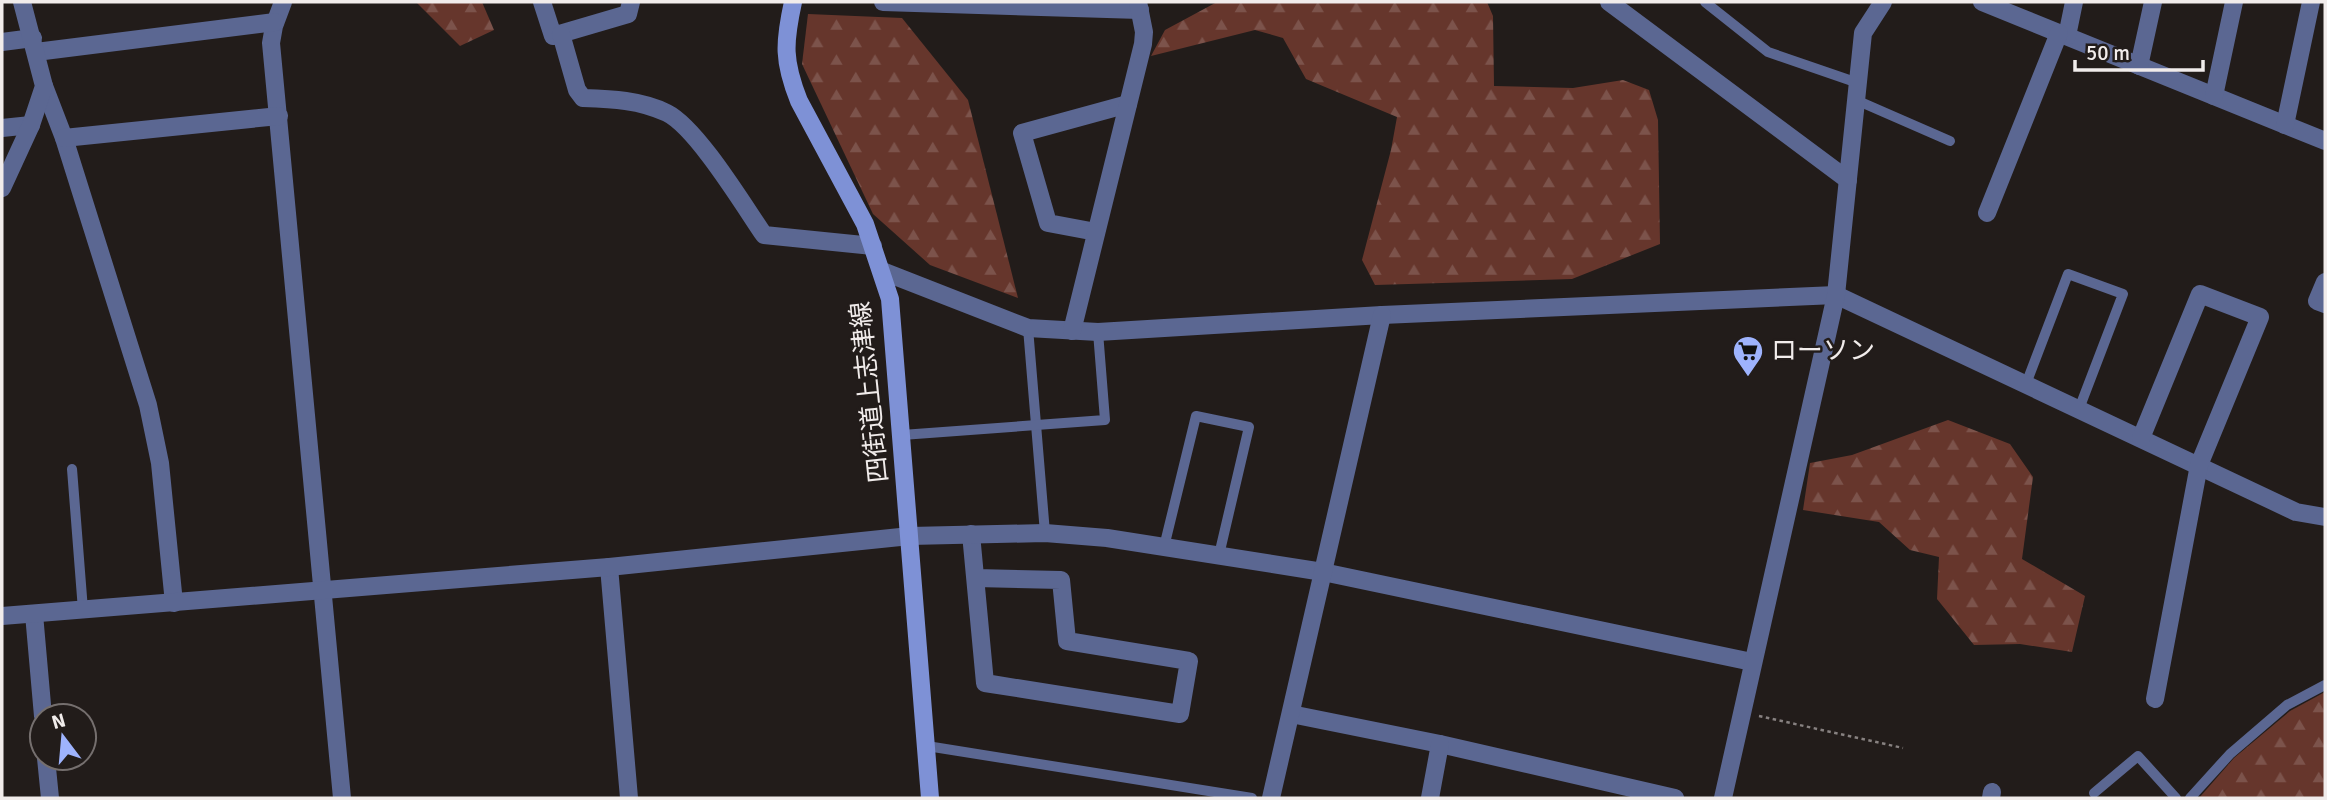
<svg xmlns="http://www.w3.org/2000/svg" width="2327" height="800" font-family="Signika,'Noto Sans JP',sans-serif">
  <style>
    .forest { fill: url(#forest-firs) }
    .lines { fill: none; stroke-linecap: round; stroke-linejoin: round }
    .path { stroke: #878180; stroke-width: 2.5; stroke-dasharray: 3.5 3.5; stroke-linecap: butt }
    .service { stroke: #5b6792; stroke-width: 10 }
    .minor { stroke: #5b6792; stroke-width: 18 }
    .tertiary { stroke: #5b6792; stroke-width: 18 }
    .secondary { stroke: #7e91d6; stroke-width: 18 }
    .labels { text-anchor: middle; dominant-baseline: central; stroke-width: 5; stroke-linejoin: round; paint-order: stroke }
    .poi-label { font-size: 26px; fill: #f1eceb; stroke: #221c1a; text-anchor: start }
    .street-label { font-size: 26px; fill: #f1eceb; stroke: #221c1a }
  </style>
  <defs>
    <pattern id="forest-firs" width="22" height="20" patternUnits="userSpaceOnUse" patternTransform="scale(1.75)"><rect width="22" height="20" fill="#66362c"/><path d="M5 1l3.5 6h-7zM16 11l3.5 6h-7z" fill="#7c534b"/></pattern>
  </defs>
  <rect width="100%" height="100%" fill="#221c1a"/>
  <g class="forest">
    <polygon points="416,2 482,2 494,30 460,46"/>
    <polygon points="1217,2 1487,2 1493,16 1494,86 1573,88 1623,80 1649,90 1658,120 1660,244 1572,279 1375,285 1362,260 1391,150 1397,117 1306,79 1283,38 1255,30 1151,56 1165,30"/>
    <polygon points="808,14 902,18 968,100 1018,298 930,265 873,214 802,64"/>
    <polygon points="1948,420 2010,444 2033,477 2022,559 2085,596 2072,652 2020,644 1974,645 1937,599 1939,557 1910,550 1879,522 1803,510 1810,463 1852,455"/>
    <polygon points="2325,692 2325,798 2199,798 2234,758 2290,711"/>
  </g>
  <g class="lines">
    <polyline class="path" points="1759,716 1903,748"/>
    <g class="service">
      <polyline points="1705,2 1768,52 1858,83"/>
      <polyline points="1856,100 1950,141"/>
      <polyline points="1028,328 1045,533"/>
      <polyline points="2026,384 2068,274 2123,294 2079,409"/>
      <polyline points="902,435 1105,420 1098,332"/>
      <polyline points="72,469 83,610"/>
      <polyline points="1164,547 1196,416 1249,427 1219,555"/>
      <polyline points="927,746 1252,798"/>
      <polyline points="2094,793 2138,756 2176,798"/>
      <polyline points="2190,798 2230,754 2287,705 2325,685"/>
    </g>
    <g class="minor">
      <polyline points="283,2 274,26 271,43 342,798"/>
      <polyline points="542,2 553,36 628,14 631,2"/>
      <polyline points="883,2 1140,10"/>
      <polyline points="1609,2 1848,180"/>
      <polyline points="1982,2 2325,141"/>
      <path d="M561 34 577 90 583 98C612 99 640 100 667 113 697 128 744 206 764 235L873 246"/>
      <polyline points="2067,36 2074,2"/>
      <polyline points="2,42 33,38"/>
      <polyline points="36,52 275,22"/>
      <polyline points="2139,66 2153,2"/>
      <polyline points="44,86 64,138 148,405 160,463 174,603"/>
      <polyline points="2214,96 2234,2"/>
      <polyline points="2285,125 2311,2"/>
      <polyline points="2,128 31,125"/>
      <polyline points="64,138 279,116"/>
      <polyline points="2,188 31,125 44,86 22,2"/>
      <polyline points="1987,213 2059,33"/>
      <polyline points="1096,232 1048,223 1022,133 1128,104"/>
      <polyline points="882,271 1028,328 1098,332 1382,315 1836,295 2296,512 2325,517"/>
      <polyline points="2325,282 2317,301 2325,304"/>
      <polyline points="1072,331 1143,44 1144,32 1138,2"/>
      <polyline points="2141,438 2200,294 2260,317 2199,465 2155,699"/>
      <polyline points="971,534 985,683 1180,714 1189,661 1067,641 1061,580 976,578"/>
      <polyline points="609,567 629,798"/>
      <polyline points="34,614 43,716"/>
      <polyline points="2,616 609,567 910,536 1045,533 1107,538 1323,572 1752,662"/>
      <polyline points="1291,714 1440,744 1675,798"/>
      <polyline points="46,758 50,798"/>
      <polyline points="1271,798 1382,315"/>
      <polyline points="1430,798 1440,744"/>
      <polyline points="1991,798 1992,792"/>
    </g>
    <polyline class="tertiary" points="1723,798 1836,295 1863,33 1883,2"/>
    <path class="secondary" d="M793 2C784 43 783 61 799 101L865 224 890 299 930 798"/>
  </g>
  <defs>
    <g id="supermarket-pin" transform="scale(1.575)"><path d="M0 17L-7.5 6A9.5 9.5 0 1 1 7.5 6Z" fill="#9eb3fd" stroke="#221c1a"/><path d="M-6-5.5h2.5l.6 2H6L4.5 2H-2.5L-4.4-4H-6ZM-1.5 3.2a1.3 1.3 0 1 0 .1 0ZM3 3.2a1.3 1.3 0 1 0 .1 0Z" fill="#111"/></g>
  </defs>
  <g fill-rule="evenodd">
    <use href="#supermarket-pin" x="1748" y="351"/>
  </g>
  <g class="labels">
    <g class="poi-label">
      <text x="1771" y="351">ローソン</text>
    </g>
    <g class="street-label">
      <text transform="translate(870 392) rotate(-96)">四街道上志津線</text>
    </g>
  </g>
  <rect width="2327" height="800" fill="none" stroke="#f1eceb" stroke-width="7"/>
  <g transform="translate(63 737) rotate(344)"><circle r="33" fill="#221c1a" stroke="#756f6e" stroke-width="2"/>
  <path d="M0-5L12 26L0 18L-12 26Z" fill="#9eb3fd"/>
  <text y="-10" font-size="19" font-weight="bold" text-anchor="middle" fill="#f1eceb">N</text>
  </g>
  <path d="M2075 60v10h128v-10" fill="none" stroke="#f1eceb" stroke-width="3.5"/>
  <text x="2086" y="60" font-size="21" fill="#f1eceb" stroke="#221c1a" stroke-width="5" paint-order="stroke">50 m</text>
</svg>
